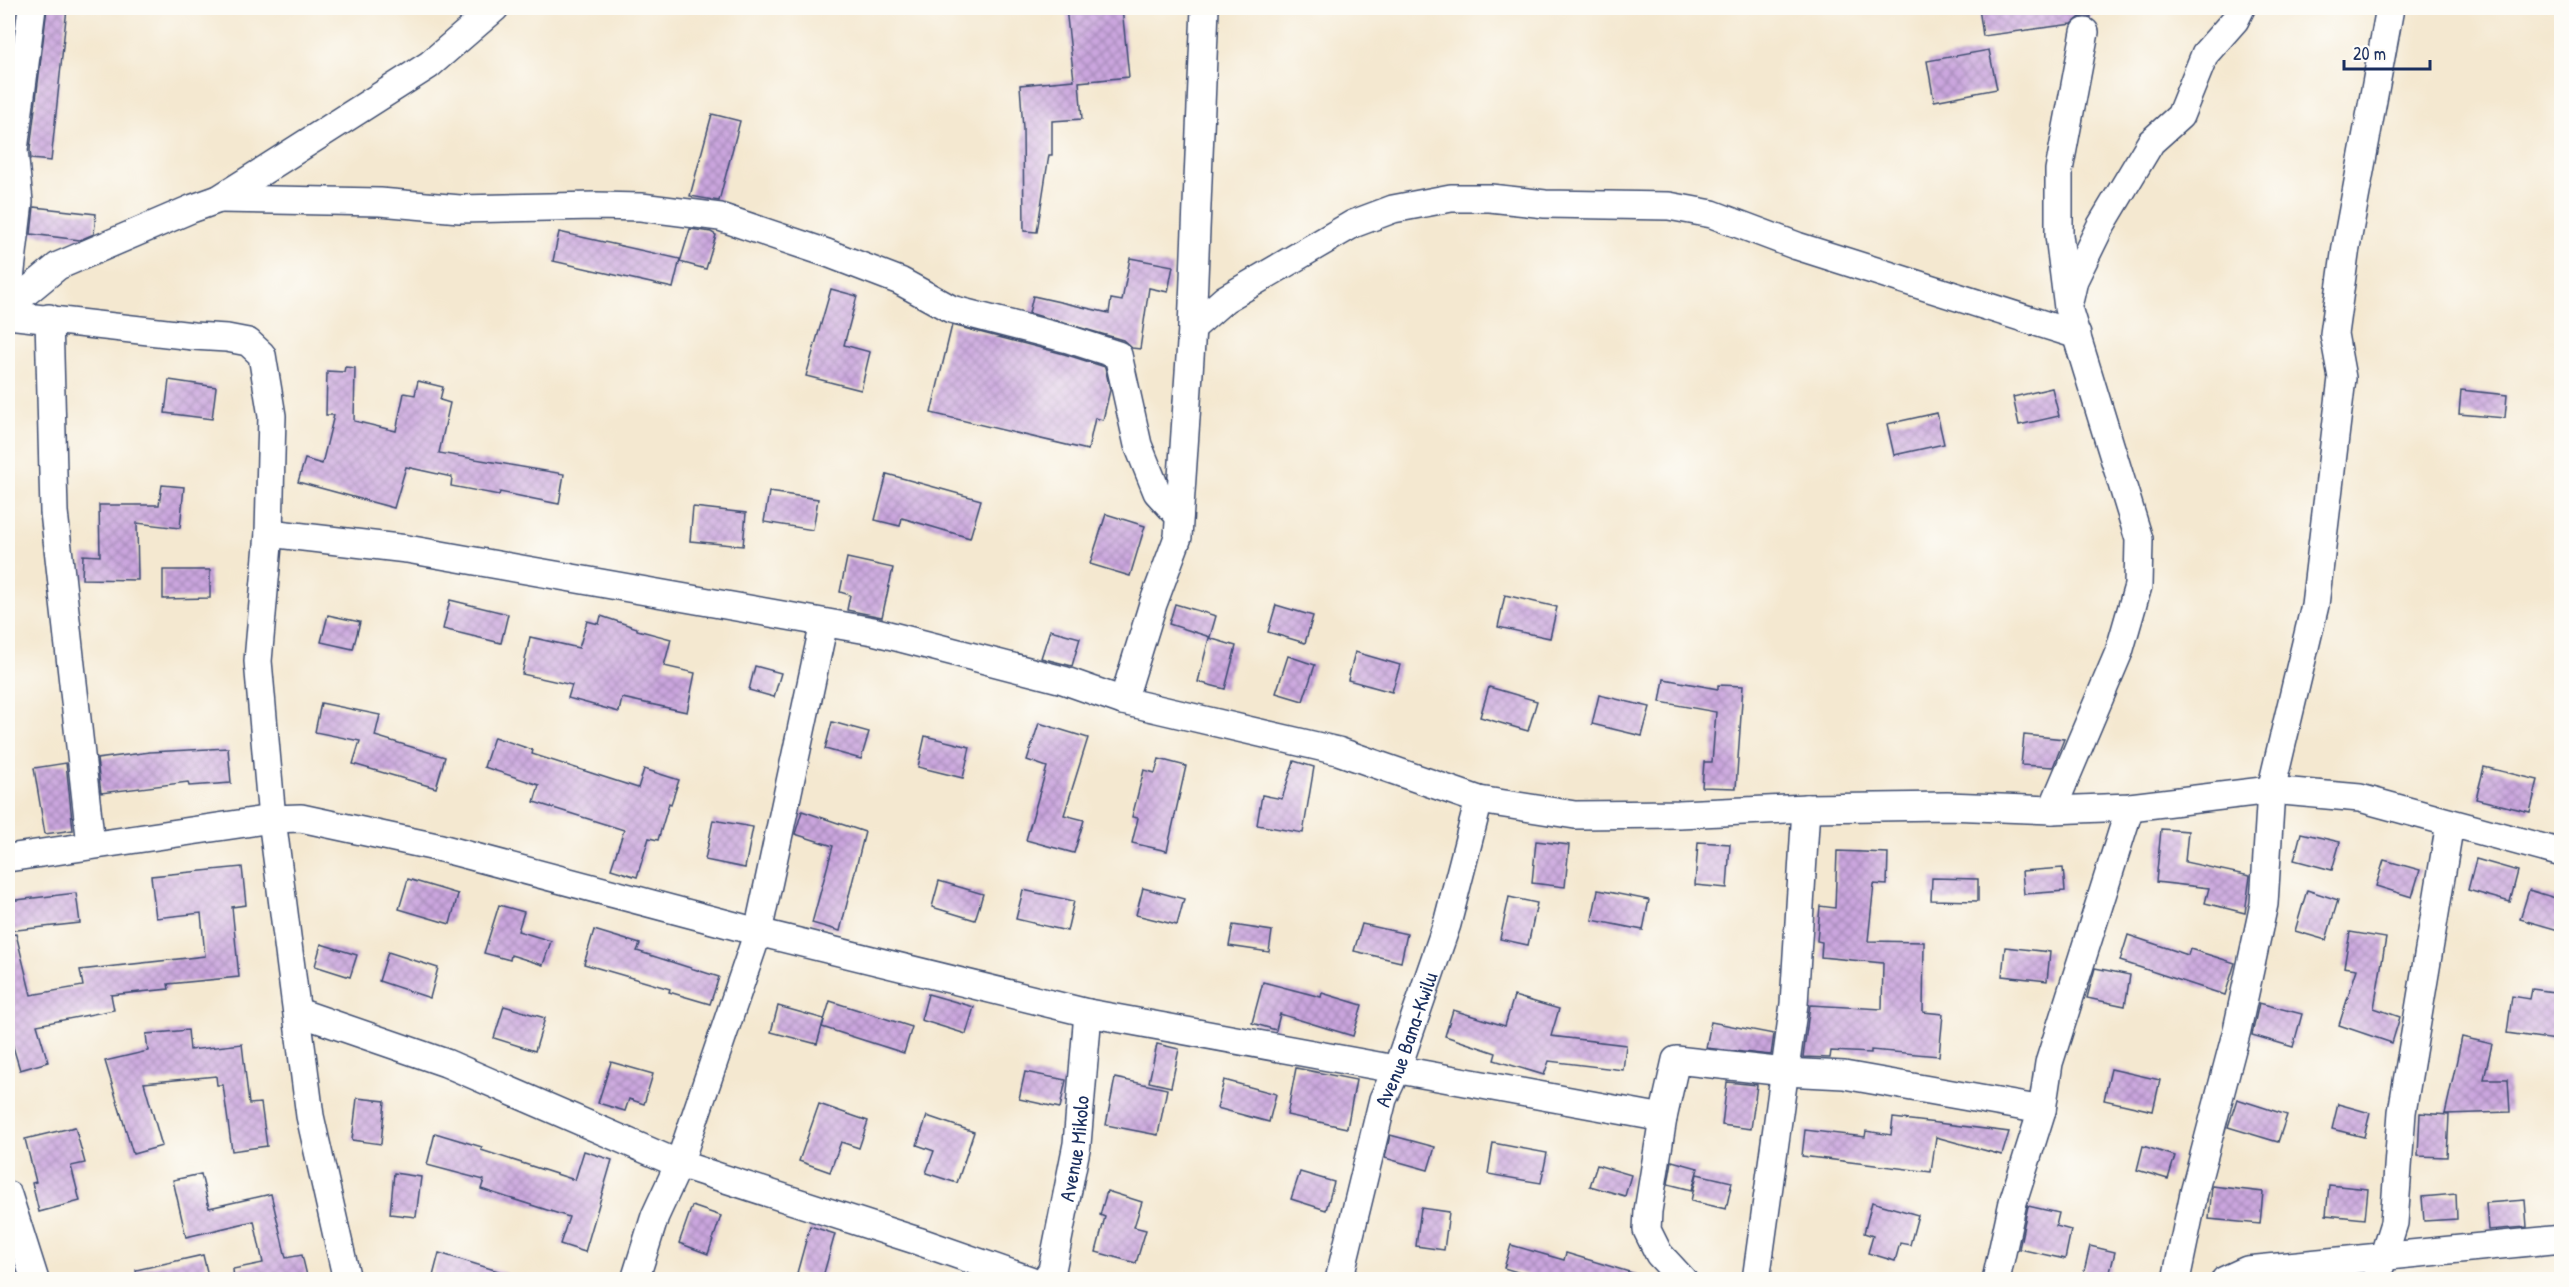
<svg xmlns="http://www.w3.org/2000/svg" width="2569" height="1287" font-family="'Patrick Hand',sans-serif">
  <style>
    .building { fill: url(#building-cross-hatch) }
    .lines { fill: none; stroke-linecap: round; stroke-linejoin: round }
    .minor-casing { stroke: #3c4b6f; stroke-width: 30 }
    .minor { stroke: #fff; stroke-width: 27 }
    .labels { text-anchor: middle; dominant-baseline: central; stroke-width: 5; stroke-linejoin: round; paint-order: stroke }
    .street-label { font-size: 21px; fill: #1b2f5e; stroke: #fdfcf7 }
  </style>
  <defs>
    <pattern id="building-cross-hatch" width="8" height="8" patternUnits="userSpaceOnUse" patternTransform="scale(1.5)"><rect width="8" height="8" fill="#cba6de"/><path d="M0 0l8 8M0 8l8-8" fill="none" stroke="#a488b7"/></pattern>
  </defs>
  <rect width="100%" height="100%" fill="#fdfcf7"/>
  <filter id="ink" filterUnits="userSpaceOnUse"><feTurbulence type="fractalNoise" baseFrequency=".0167" numOctaves="2"/><feDisplacementMap in="SourceGraphic" scale="12" xChannelSelector="R" yChannelSelector="G"/><feConvolveMatrix kernelMatrix="1 2 1 2 8 2 1 2 1" color-interpolation-filters="sRGB"/></filter>
  <filter id="wash" filterUnits="userSpaceOnUse"><feTurbulence type="fractalNoise" baseFrequency=".008" numOctaves="4" result="noise"/><feDisplacementMap in="SourceGraphic" scale="24" xChannelSelector="R" yChannelSelector="G"/><feGaussianBlur stdDeviation="1.35" result="paint"/><feColorMatrix in="noise" values="0 0 0 0 0 0 0 0 0 0 0 0 0 0 0 0 0 1.4 0 .05"/><feComposite in="paint" operator="in"/></filter>
  <g filter="url(#wash)">
    <rect width="100%" height="100%" fill="#f4e8d0"/>
    <g id="blocks">
      <g class="building">
        <polygon points="47,8 67,8 51,161 31,159 30,150"/>
        <polygon points="1066,8 1122,8 1129,77 1079,82 1082,119 1052,121 1052,155 1049,155 1037,232 1024,231 1023,129 1020,85 1074,80"/>
        <polygon points="1979,8 2090,8 2091,18 2080,17 2072,24 1983,36"/>
        <polygon points="1989,50 1997,89 1934,101 1927,61"/>
        <polygon points="712,114 740,121 719,201 690,196"/>
        <polygon points="34,207 96,214 94,234 80,240 31,234"/>
        <polygon points="690,229 711,232 716,235 706,269 680,262"/>
        <polygon points="559,232 680,259 673,288 553,261"/>
        <polygon points="1130,258 1173,266 1168,292 1149,288 1140,349 1132,348 1123,340 1029,313 1033,296 1109,313 1111,299 1122,301"/>
        <polygon points="831,289 857,296 844,345 870,352 861,390 806,376"/>
        <polygon points="952,325 1064,354 1105,367 1110,390 1103,420 1095,418 1088,450 931,413"/>
        <polygon points="345,367 355,368 354,421 396,431 404,393 415,395 418,381 443,387 440,400 450,403 439,453 564,474 559,504 500,492 499,495 451,486 452,477 406,467 394,508 298,482 305,459 322,464 334,415 326,415 327,371 344,372"/>
        <polygon points="169,380 216,387 212,419 165,413"/>
        <polygon points="2052,388 2059,416 2019,425 2013,397"/>
        <polygon points="2461,390 2507,395 2505,418 2459,414"/>
        <polygon points="1937,413 1944,444 1894,455 1887,424"/>
        <polygon points="887,474 981,500 970,538 902,518 900,526 875,520"/>
        <polygon points="162,485 184,487 180,528 137,523 138,580 82,579 83,555 100,556 99,505 159,505"/>
        <polygon points="769,492 818,499 813,530 764,522"/>
        <polygon points="693,507 746,513 743,546 690,541"/>
        <polygon points="1106,514 1145,526 1130,576 1090,564"/>
        <polygon points="847,558 893,568 882,617 847,610 850,595 840,592"/>
        <polygon points="163,570 210,570 210,598 163,599"/>
        <polygon points="1505,595 1557,607 1550,638 1498,627"/>
        <polygon points="450,600 508,614 501,643 443,629"/>
        <polygon points="1175,604 1216,616 1210,637 1169,624"/>
        <polygon points="1276,605 1313,616 1305,643 1268,632"/>
        <polygon points="328,615 360,622 353,649 321,642"/>
        <polygon points="601,616 637,628 637,630 671,639 664,666 695,673 687,712 622,698 619,712 568,698 572,685 522,674 530,637 579,648 587,621 599,624"/>
        <polygon points="1050,630 1080,638 1072,666 1041,658"/>
        <polygon points="1209,638 1236,646 1225,689 1198,682"/>
        <polygon points="1355,652 1400,665 1392,692 1348,680"/>
        <polygon points="1288,656 1315,665 1303,701 1276,693"/>
        <polygon points="755,666 781,673 774,697 749,690"/>
        <polygon points="1664,679 1718,689 1718,685 1743,686 1736,788 1702,787 1704,762 1712,762 1716,712 1660,702"/>
        <polygon points="1489,687 1537,701 1528,731 1480,717"/>
        <polygon points="1599,695 1650,707 1642,736 1592,724"/>
        <polygon points="321,703 380,715 375,736 445,757 436,788 353,764 360,741 315,732"/>
        <polygon points="832,722 869,732 861,759 825,749"/>
        <polygon points="1039,723 1088,738 1064,815 1084,820 1074,853 1026,840 1047,767 1027,760"/>
        <polygon points="2024,735 2064,739 2053,767 2021,765"/>
        <polygon points="925,736 970,747 963,778 918,767"/>
        <polygon points="494,737 533,750 532,754 638,788 644,769 679,780 671,804 669,803 658,840 649,838 637,877 611,869 624,830 534,802 539,785 484,767"/>
        <polygon points="228,748 231,783 189,786 188,782 101,793 97,759 150,752"/>
        <polygon points="1159,759 1186,766 1167,851 1132,843 1138,818 1132,817 1144,770 1155,773"/>
        <polygon points="1294,761 1314,767 1303,833 1257,825 1262,795 1282,799"/>
        <polygon points="66,763 73,830 45,834 34,768"/>
        <polygon points="2484,767 2538,780 2530,812 2476,799"/>
        <polygon points="802,811 865,832 840,931 812,923 833,846 795,834"/>
        <polygon points="713,820 753,827 745,868 705,860"/>
        <polygon points="2161,829 2188,831 2185,862 2250,876 2245,913 2205,903 2209,888 2156,882"/>
        <polygon points="2301,833 2340,842 2332,870 2294,860"/>
        <polygon points="1536,841 1569,845 1565,887 1532,883"/>
        <polygon points="1698,842 1730,844 1727,888 1695,885"/>
        <polygon points="1837,851 1888,853 1887,885 1874,884 1868,941 1924,942 1923,1012 1943,1014 1939,1056 1871,1050 1871,1053 1831,1051 1830,1058 1803,1057 1810,1005 1882,1009 1883,963 1821,957 1822,942 1817,941 1820,906 1835,908"/>
        <polygon points="2476,859 2518,871 2510,902 2468,890"/>
        <polygon points="2384,860 2420,870 2412,897 2376,886"/>
        <polygon points="242,867 246,905 232,907 239,977 168,984 169,989 111,995 114,1010 37,1025 48,1062 20,1070 8,1030 8,935 16,934 31,995 83,986 80,970 205,956 201,913 156,918 151,876"/>
        <polygon points="2063,868 2065,891 2024,894 2022,871"/>
        <polygon points="1932,878 1978,879 1978,901 1931,900"/>
        <polygon points="408,879 458,894 450,924 399,909"/>
        <polygon points="939,881 983,894 975,920 932,907"/>
        <polygon points="1143,888 1184,899 1177,925 1136,915"/>
        <polygon points="1023,890 1074,901 1067,931 1016,919"/>
        <polygon points="1598,890 1649,900 1643,930 1592,920"/>
        <polygon points="2307,890 2338,900 2326,940 2295,931"/>
        <polygon points="2529,890 2562,900 2562,931 2520,919"/>
        <polygon points="76,893 80,923 8,931 8,901"/>
        <polygon points="1509,897 1537,903 1528,945 1500,939"/>
        <polygon points="499,905 524,912 518,931 551,941 543,965 511,955 510,960 484,953"/>
        <polygon points="1362,924 1407,934 1401,962 1354,951"/>
        <polygon points="1233,925 1272,931 1269,952 1229,946"/>
        <polygon points="594,930 640,944 637,951 719,977 710,1004 669,992 670,989 584,964"/>
        <polygon points="2350,932 2386,938 2374,1008 2400,1017 2392,1043 2339,1025 2357,969 2344,967"/>
        <polygon points="2128,935 2188,955 2190,949 2235,963 2225,995 2120,961"/>
        <polygon points="321,944 357,955 350,977 315,966"/>
        <polygon points="2005,947 2050,952 2047,981 2002,976"/>
        <polygon points="388,952 438,968 430,998 379,981"/>
        <polygon points="2095,968 2130,975 2125,1006 2087,998"/>
        <polygon points="1263,982 1321,997 1322,993 1362,1005 1353,1036 1280,1014 1276,1030 1252,1023"/>
        <polygon points="2532,989 2562,993 2556,1040 2507,1033 2512,996 2530,999"/>
        <polygon points="928,994 974,1007 966,1034 921,1020"/>
        <polygon points="1514,996 1559,1009 1551,1036 1626,1045 1623,1070 1549,1061 1544,1075 1494,1060 1496,1053 1445,1036 1453,1010 1505,1026"/>
        <polygon points="830,1001 912,1027 904,1053 822,1027"/>
        <polygon points="2259,1003 2302,1014 2293,1047 2252,1035"/>
        <polygon points="504,1006 545,1018 535,1051 494,1038"/>
        <polygon points="778,1006 824,1019 817,1044 771,1032"/>
        <polygon points="1711,1022 1774,1034 1771,1055 1706,1048"/>
        <polygon points="188,1030 190,1050 242,1044 249,1104 261,1103 267,1146 232,1151 223,1085 217,1085 216,1076 144,1083 162,1146 133,1154 105,1061 148,1051 146,1034"/>
        <polygon points="2462,1037 2492,1044 2484,1079 2508,1079 2510,1112 2445,1114"/>
        <polygon points="1157,1044 1179,1049 1171,1087 1149,1082"/>
        <polygon points="611,1062 653,1074 644,1104 629,1099 625,1111 598,1103"/>
        <polygon points="1296,1068 1356,1080 1347,1128 1287,1115"/>
        <polygon points="2111,1069 2160,1080 2153,1111 2104,1100"/>
        <polygon points="1025,1072 1066,1080 1060,1108 1019,1099"/>
        <polygon points="1115,1078 1167,1089 1158,1135 1106,1125"/>
        <polygon points="1224,1080 1276,1094 1269,1122 1217,1108"/>
        <polygon points="1727,1082 1757,1085 1751,1129 1722,1125"/>
        <polygon points="357,1098 385,1101 381,1144 352,1140"/>
        <polygon points="2237,1099 2287,1115 2278,1142 2228,1127"/>
        <polygon points="819,1104 868,1121 859,1148 841,1142 830,1172 799,1161"/>
        <polygon points="2338,1104 2370,1113 2364,1137 2332,1129"/>
        <polygon points="2420,1113 2449,1115 2447,1157 2418,1156"/>
        <polygon points="927,1116 974,1132 957,1183 926,1173 934,1151 917,1145"/>
        <polygon points="1893,1118 1937,1123 2009,1132 2002,1155 1936,1137 1931,1172 1802,1156 1805,1130 1865,1137 1866,1131 1891,1135"/>
        <polygon points="75,1127 85,1163 71,1166 80,1201 39,1212 32,1183 36,1182 25,1139"/>
        <polygon points="435,1133 482,1147 481,1150 575,1180 584,1151 612,1160 585,1252 560,1244 569,1217 481,1189 484,1180 427,1165"/>
        <polygon points="1390,1135 1435,1147 1428,1170 1385,1158"/>
        <polygon points="1493,1143 1547,1153 1541,1183 1488,1174"/>
        <polygon points="2143,1146 2175,1156 2168,1179 2137,1170"/>
        <polygon points="1672,1161 1698,1168 1692,1190 1668,1184"/>
        <polygon points="1597,1165 1631,1175 1625,1196 1590,1186"/>
        <polygon points="1300,1172 1334,1182 1326,1210 1291,1199"/>
        <polygon points="394,1173 421,1177 416,1217 390,1214"/>
        <polygon points="201,1174 209,1208 271,1194 286,1258 302,1255 308,1280 234,1280 233,1269 263,1263 254,1221 186,1237 173,1180"/>
        <polygon points="1697,1174 1732,1182 1726,1209 1691,1201"/>
        <polygon points="2329,1185 2368,1189 2365,1219 2326,1215"/>
        <polygon points="2212,1186 2263,1192 2260,1224 2209,1219"/>
        <polygon points="1107,1191 1142,1202 1134,1227 1146,1230 1136,1263 1096,1252 1105,1217 1100,1215"/>
        <polygon points="2456,1194 2457,1219 2424,1221 2422,1197"/>
        <polygon points="2525,1200 2527,1227 2488,1230 2486,1203"/>
        <polygon points="1872,1202 1918,1215 1910,1245 1900,1243 1895,1261 1868,1253 1873,1236 1864,1233"/>
        <polygon points="692,1206 721,1216 708,1254 679,1243"/>
        <polygon points="2028,1206 2059,1213 2056,1226 2071,1230 2065,1259 2019,1249"/>
        <polygon points="1421,1208 1449,1212 1444,1250 1416,1246"/>
        <polygon points="810,1226 835,1234 822,1280 797,1273"/>
        <polygon points="1511,1245 1564,1260 1566,1253 1636,1274 1635,1280 1544,1280 1504,1268"/>
        <polygon points="2090,1246 2115,1252 2108,1280 2082,1280"/>
        <polygon points="439,1253 508,1274 507,1280 432,1280"/>
        <polygon points="203,1255 209,1280 137,1280 136,1270"/>
      </g>
    </g>
  </g>
  <g filter="url(#ink)">
    <use href="#blocks" fill-opacity="0" stroke="#3c4b6f" stroke-width="1.5"/>
    <g class="lines">
      <g class="minor-casing">
        <g id="minor">
          <polyline points="219,199 380,202 460,209 596,206 641,207 720,217 827,253 900,281 951,309 1068,339 1118,355 1138,445 1157,492 1179,516"/>
          <polyline points="8,296 19,202 14,150 32,8"/>
          <polyline points="2070,298 2074,280 2100,227 2151,142 2180,116 2205,54 2235,20 2241,8"/>
          <polyline points="8,312 24,294 58,266 191,209 219,199 429,65 495,8"/>
          <polyline points="8,315 193,336 227,338 248,342 262,355 272,416 269,533 258,661 272,819 310,1116 347,1280"/>
          <polyline points="49,318 54,512 91,845"/>
          <polyline points="1192,328 1225,299 1353,224 1393,209 1451,198 1490,198 1545,204 1669,206 1712,214 1797,246 2077,335"/>
          <polyline points="269,533 407,549 873,631 1063,680 1123,701 1338,751 1479,800 1575,815 1679,814 1806,808 1947,806 2052,810 2130,807 2271,790 2360,798 2562,853"/>
          <polyline points="1123,701 1153,604 1178,537 1192,328 1205,8"/>
          <polyline points="2052,810 2119,652 2138,586 2139,539 2068,308 2059,235 2059,170 2085,32"/>
          <polyline points="8,858 272,819 301,818 441,848 758,932 1088,1013 1663,1118"/>
          <polyline points="298,1012 446,1063 679,1164 918,1241 1030,1280"/>
          <polyline points="8,1195 35,1280"/>
          <polyline points="635,1280 655,1216 679,1164 758,932 824,623"/>
          <path id="s1" d="M1045 1280 1052 1270 1077 1144 1088 1013"/>
          <path id="s2" d="M1339 1280 1383 1099 1397 1069 1447 924 1479 800"/>
          <polyline points="1683,1280 1659,1254 1647,1230 1648,1211 1663,1118 1676,1060 1785,1072 1844,1075 2042,1110"/>
          <polyline points="1756,1280 1794,1004 1806,808"/>
          <polyline points="1996,1280 2013,1202 2042,1110 2049,1063 2130,807"/>
          <polyline points="2176,1280 2194,1193 2237,1030 2264,904 2271,790 2315,605 2342,378 2334,334 2346,247 2390,8"/>
          <polyline points="2225,1280 2247,1270 2562,1239"/>
          <polyline points="2376,1280 2394,1223 2402,1112 2450,823"/>
        </g>
      </g>
      <use href="#minor" class="minor"/>
    </g>
  </g>
  <g class="labels">
    <g class="street-label">
      <text stroke="none"><textPath href="#s2" startOffset="250">Avenue Bana-Kwilu</textPath></text>
      <text stroke="none"><textPath href="#s1" startOffset="136">Avenue Mikolo</textPath></text>
    </g>
  </g>
  <rect width="2569" height="1287" fill="none" stroke="#fdfcf7" stroke-width="30"/>
  <path d="M2344 60v9h86v-9" fill="none" stroke="#1b2f5e" stroke-width="3"/>
  <text x="2353" y="60" font-size="18" fill="#1b2f5e" stroke="#fdfcf7" stroke-width="4.5" paint-order="stroke">20 m</text>
</svg>
